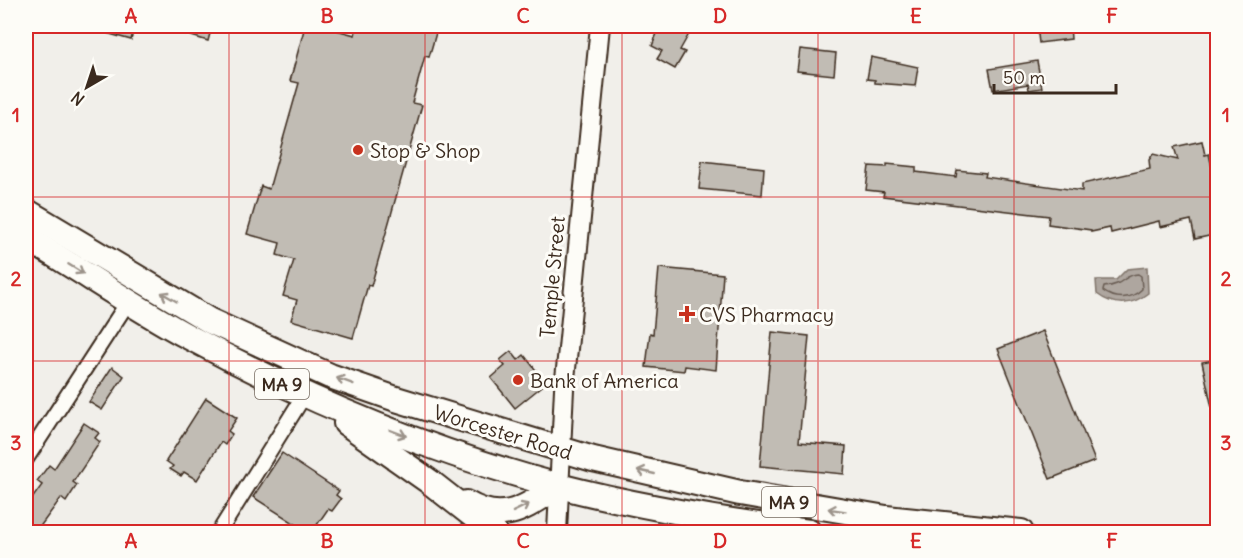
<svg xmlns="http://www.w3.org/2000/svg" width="1243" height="558" font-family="Delius,sans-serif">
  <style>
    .water { fill: #aea69f; stroke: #80746b; stroke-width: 1.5 }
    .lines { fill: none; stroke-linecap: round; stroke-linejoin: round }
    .shore { stroke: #695c52; stroke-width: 1.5 }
    .building { fill: #c1bcb4; stroke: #3b2a1e; stroke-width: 1.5 }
    .minor-casing { stroke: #3b2a1e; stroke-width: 18 }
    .tertiary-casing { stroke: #3b2a1e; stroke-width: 22 }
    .trunk-casing { stroke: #3b2a1e; stroke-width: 28 }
    .minor { stroke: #fdfcf7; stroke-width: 14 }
    .tertiary { stroke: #fdfcf7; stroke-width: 18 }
    .trunk { stroke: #fdfcf7; stroke-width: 24 }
    .oneway { stroke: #9c938a }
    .grid { fill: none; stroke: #d62828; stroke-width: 1.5; stroke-opacity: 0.55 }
    .poi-dot { fill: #c8321e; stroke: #fdfcf7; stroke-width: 2 }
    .labels { text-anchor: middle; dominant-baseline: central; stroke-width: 6; stroke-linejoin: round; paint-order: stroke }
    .shield { fill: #fdfcf7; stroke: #75695f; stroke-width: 1.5 }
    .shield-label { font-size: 18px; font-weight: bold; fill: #3b2a1e }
    .poi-label { font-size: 20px; fill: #3b2a1e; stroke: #fdfcf7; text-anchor: start }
    .street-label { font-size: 20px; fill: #3b2a1e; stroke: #fdfcf7 }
    .neatline { fill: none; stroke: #d62828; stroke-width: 2 }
    .grid-label { font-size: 20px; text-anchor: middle; font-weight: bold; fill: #d62828 }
  </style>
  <rect width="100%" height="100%" fill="#f1efea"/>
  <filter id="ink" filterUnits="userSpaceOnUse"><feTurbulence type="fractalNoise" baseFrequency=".0167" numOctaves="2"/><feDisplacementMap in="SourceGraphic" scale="12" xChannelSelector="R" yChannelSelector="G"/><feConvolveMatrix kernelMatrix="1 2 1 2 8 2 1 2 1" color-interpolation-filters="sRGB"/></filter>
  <g filter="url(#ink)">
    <path class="water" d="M1147 267 1148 293C1132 306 1114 307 1097 294L1096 280H1116L1127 269Z"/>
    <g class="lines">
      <path class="shore" d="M1138 274 1141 276 1142 289C1131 300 1115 300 1103 291L1104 287C1125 285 1123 275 1138 274Z"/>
    </g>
    <g class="building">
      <polygon points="93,26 135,26 131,40 92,29"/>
      <polygon points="169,26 212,26 208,41 168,29"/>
      <polygon points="305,26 321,26 355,35 357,26 438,26 429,57 425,56 412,103 422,105 371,286 368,285 353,338 291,320 297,300 283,296 294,260 277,255 280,243 247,234 261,186 269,189 299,83 290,81"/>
      <polygon points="660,26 679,26 689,34 680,50 685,52 675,69 657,59 662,51 652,46"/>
      <polygon points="1037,26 1070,26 1071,39 1039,43"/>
      <polygon points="800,49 836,53 834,75 797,71"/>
      <polygon points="871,57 918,67 915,86 875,83 875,80 867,79"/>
      <polygon points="1037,61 1042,88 1029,90 1028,84 993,90 989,69"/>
      <polygon points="1202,141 1205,155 1209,154 1214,177 1218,234 1195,239 1191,220 1160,227 1159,221 1111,233 1110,228 1091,232 1091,230 1048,224 1049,216 883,196 884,192 866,190 869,166 887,167 887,164 916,167 916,172 956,177 957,170 986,173 985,177 1082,191 1082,184 1150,169 1149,160 1153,154 1178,160 1174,147"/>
      <polygon points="702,161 764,168 762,195 699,189"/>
      <polygon points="659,268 723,274 716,370 685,366 684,371 646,367 650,333 653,334"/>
      <polygon points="1043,331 1095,461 1050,479 998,349"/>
      <polygon points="772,332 809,336 799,442 846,446 844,474 760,466"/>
      <polygon points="511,351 518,360 524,355 546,383 515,408 491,378 505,366 500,360"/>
      <polygon points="1218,359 1218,407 1212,408 1202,362"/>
      <polygon points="112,367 124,376 102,410 89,402"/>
      <polygon points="206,398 237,418 228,431 232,434 225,445 221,442 197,480 184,472 181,476 170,469 173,466 166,461"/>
      <polygon points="84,423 99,433 95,438 100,442 73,482 77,485 66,502 61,498 36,532 26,532 26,507 42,485 37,481 49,465 54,469"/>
      <polygon points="282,453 339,491 336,495 341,499 332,511 328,509 312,532 308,532 253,497"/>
    </g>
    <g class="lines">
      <g class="minor-casing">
        <g id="minor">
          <polyline points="26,459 128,302"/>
          <polyline points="219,532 305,394"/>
        </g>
      </g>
      <g class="tertiary-casing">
        <polyline id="tertiary" points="557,532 564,389 600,26"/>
      </g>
      <g class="trunk-casing">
        <g id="trunk">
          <polyline points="26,211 210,321 330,376 396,399 593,459 740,493 886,518 1021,532"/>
          <path d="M26 238C81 270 133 307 189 337 306 400 431 452 559 486 641 507 725 521 809 532"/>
          <polyline points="346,423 430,482 494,532"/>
          <path d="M466 503C505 526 526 506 559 486"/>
        </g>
      </g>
      <use href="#minor" class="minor"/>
      <use href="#tertiary" class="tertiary"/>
      <use href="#trunk" class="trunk"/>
    </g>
    <defs><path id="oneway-shaft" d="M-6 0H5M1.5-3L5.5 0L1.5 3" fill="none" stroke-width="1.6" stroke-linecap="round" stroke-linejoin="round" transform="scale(1.5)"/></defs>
    <g class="oneway">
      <use href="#oneway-shaft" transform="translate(76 269) rotate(32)"/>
      <use href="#oneway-shaft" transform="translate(169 297) rotate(-150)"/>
      <use href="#oneway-shaft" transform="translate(345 381) rotate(-160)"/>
      <use href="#oneway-shaft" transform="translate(398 433) rotate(21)"/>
      <use href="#oneway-shaft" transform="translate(646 472) rotate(-167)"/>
      <use href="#oneway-shaft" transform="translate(521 508) rotate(-26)"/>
      <use href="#oneway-shaft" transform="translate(837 510) rotate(-171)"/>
    </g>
  </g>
  <path class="grid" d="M229 26V532M425 26V532M622 26V532M818 26V532M1014 26V532M26 197H1218M26 361H1218"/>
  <g class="poi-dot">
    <circle cx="358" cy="150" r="6"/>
    <path d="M684 305h6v6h6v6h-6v6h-6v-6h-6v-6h6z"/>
    <circle cx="518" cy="380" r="6"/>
  </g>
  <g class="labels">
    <g class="shield">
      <rect x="255" y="369" width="54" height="30" rx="4.5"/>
      <rect x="762" y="487" width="54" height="30" rx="4.5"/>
    </g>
    <g class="shield-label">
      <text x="282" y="384">MA 9</text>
      <text x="789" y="502">MA 9</text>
    </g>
    <g class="poi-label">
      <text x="370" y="150">Stop &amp; Shop</text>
      <text x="699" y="314">CVS Pharmacy</text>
      <text x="530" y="380">Bank of America</text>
    </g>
    <g class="street-label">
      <text transform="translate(552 277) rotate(-85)">Temple Street</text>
      <text transform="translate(503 432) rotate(17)">Worcester Road</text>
    </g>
  </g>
  <rect width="1243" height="558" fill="none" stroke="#fdfcf7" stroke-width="66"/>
  <g transform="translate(87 87) rotate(219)" stroke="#fdfcf7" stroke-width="4.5" paint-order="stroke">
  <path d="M0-4.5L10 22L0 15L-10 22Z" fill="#3b2a1e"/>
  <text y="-9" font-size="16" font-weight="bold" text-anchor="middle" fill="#3b2a1e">N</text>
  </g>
  <path d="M994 84v9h122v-9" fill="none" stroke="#3b2a1e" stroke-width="3"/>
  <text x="1003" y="84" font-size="18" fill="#3b2a1e" stroke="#fdfcf7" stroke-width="4.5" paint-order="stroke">50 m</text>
  <rect x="33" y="33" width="1177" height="492" class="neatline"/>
  <g class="grid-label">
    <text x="131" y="23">A</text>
    <text x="327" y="23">B</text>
    <text x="523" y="23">C</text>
    <text x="720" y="23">D</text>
    <text x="916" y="23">E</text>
    <text x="1112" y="23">F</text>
    <text x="16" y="122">1</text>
    <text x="1226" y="122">1</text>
    <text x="16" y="286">2</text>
    <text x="1226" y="286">2</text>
    <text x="16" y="450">3</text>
    <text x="1226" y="450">3</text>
    <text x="131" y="548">A</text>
    <text x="327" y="548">B</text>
    <text x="523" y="548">C</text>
    <text x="720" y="548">D</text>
    <text x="916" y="548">E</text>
    <text x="1112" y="548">F</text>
  </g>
</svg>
